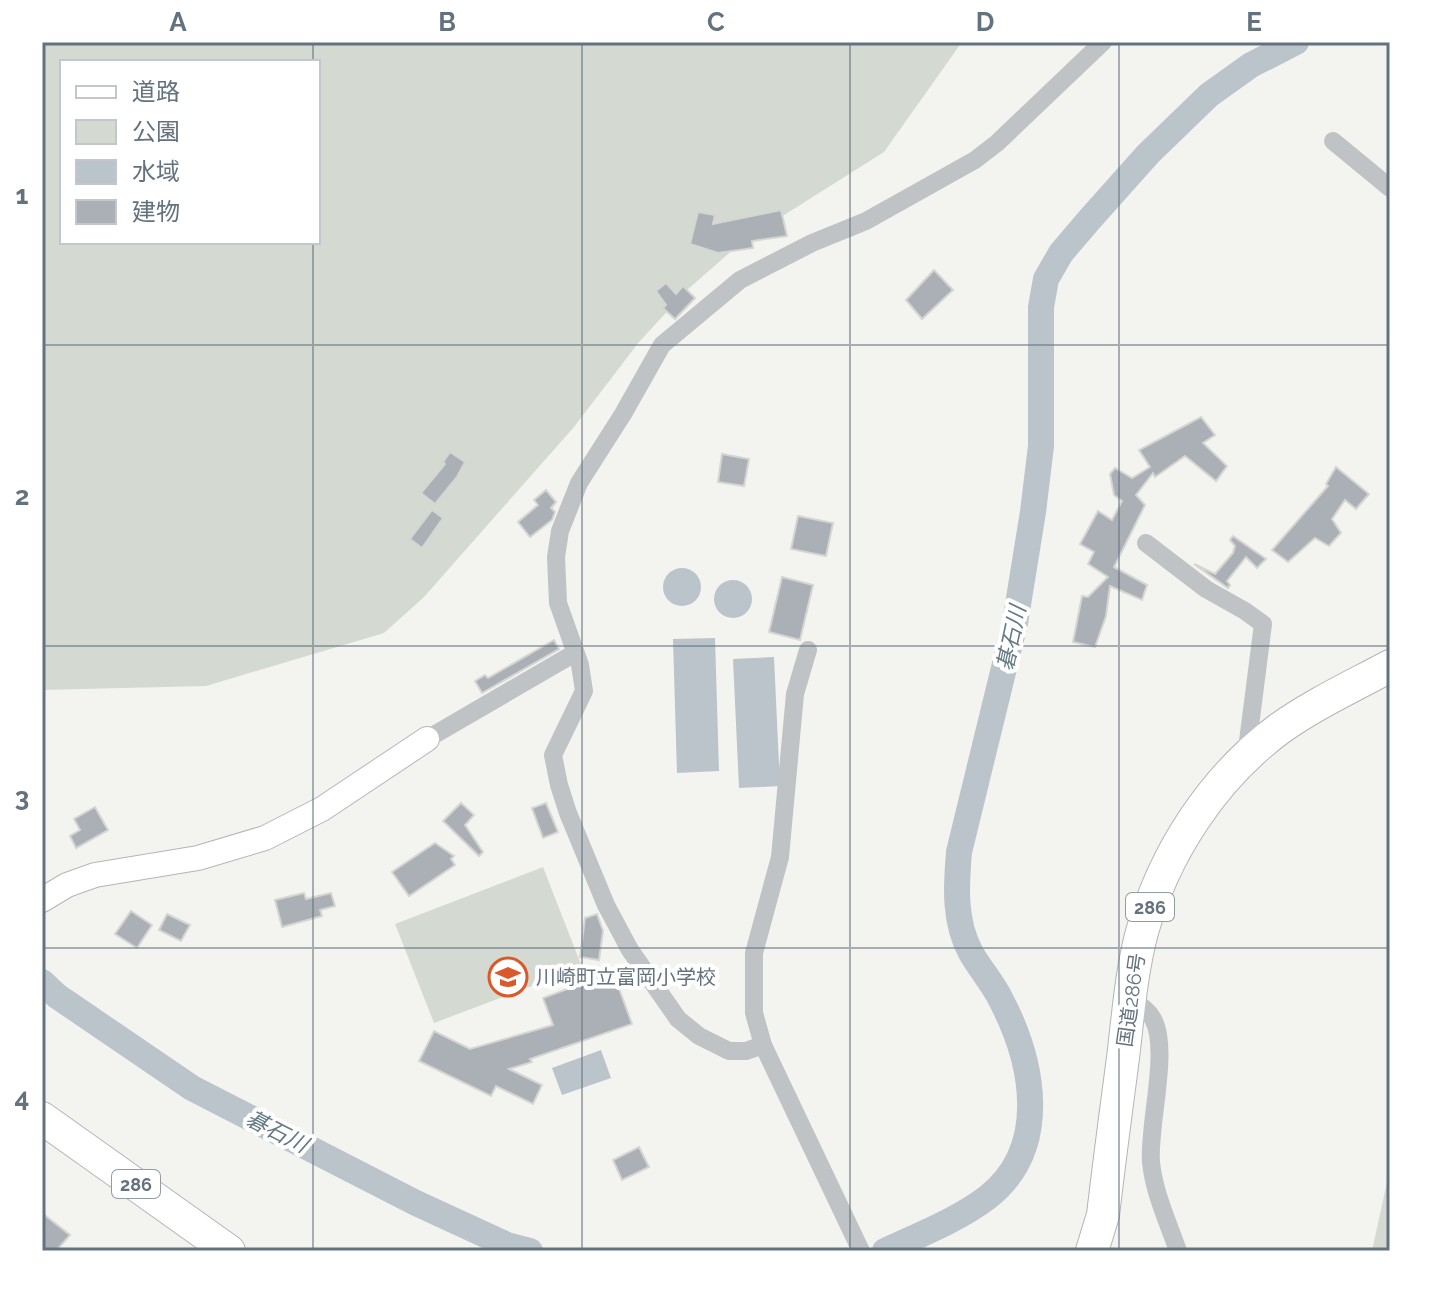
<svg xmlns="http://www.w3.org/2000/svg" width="1432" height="1293" font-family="Raleway,'Noto Sans JP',sans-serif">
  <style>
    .green { fill: #d4dad1; fill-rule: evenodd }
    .water { fill: #bac4ca }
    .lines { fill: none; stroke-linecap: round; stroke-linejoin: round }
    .river { stroke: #bac4ca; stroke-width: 26 }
    .building { fill: #aab0b5; stroke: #d5d5d2; stroke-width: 2 }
    .secondary-casing { stroke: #b2b6ba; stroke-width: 26 }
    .highway-casing { stroke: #b2b5b8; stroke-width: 34 }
    .street { stroke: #bfc3c6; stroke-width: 18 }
    .secondary { stroke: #fff; stroke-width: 24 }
    .highway { stroke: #fff; stroke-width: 32 }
    .grid { fill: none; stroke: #64727f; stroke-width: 2; stroke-opacity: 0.55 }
    .labels { text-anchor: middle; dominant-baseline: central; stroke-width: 8; stroke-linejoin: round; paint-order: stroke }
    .shield { fill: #fff; stroke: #929ca5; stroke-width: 2 }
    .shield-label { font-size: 18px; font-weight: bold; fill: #64727f }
    .poi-label { font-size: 20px; fill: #64727f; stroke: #fff; text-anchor: start }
    .street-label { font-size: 20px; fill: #64727f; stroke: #fff }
    .water-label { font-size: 22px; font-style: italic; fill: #647a84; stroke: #fff }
    .neatline { fill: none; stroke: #64727f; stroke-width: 3 }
    .grid-label { font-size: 26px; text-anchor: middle; font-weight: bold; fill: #64727f }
  </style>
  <rect width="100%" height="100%" fill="#f3f4ef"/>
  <g class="green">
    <path d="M42 42H962L884 152 743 241 687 290 639 342 574 427 424 597 384 633 206 686 42 690ZM62 62H318V242H62Z"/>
    <polygon points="543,867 582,967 434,1023 395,924"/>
    <polygon points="1390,1168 1390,1251 1372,1251"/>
  </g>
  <g class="water">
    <circle cx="682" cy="587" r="19"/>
    <circle cx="733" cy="599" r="19"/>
    <polygon points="715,638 719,771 677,773 673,639"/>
    <polygon points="774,657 780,786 739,788 733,659"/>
    <polygon points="601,1050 611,1078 562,1095 552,1068"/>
  </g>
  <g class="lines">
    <g class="river">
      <polyline points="42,982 57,996 192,1088 416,1203 507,1245 530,1251"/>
      <path d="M885 1251C919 1235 958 1220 988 1197 1051 1147 1033 1061 1001 1000 993 983 980 969 971 953 954 922 956 887 959 852L1015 623 1033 512 1041 446V307L1046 279 1061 253 1090 219 1148 154 1209 95 1251 65 1296 42"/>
    </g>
  </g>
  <g class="building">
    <polygon points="781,210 787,236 752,241 753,248 718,253 690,244 698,212 715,215 713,224"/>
    <polygon points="934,270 953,290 922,319 906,300"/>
    <polygon points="666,283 676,294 683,286 695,298 675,319 663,308 666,305 656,291"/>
    <polygon points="1201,417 1215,435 1203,443 1227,466 1216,481 1185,456 1155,477 1153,473 1136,495 1145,505 1114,567 1147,585 1142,600 1110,586 1106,616 1095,647 1073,642 1082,596 1088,597 1108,577 1088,564 1094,552 1080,544 1098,511 1112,520 1122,501 1114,495 1110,474 1115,468 1132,478 1150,467 1139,450"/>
    <polygon points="450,452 465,462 457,477 435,504 421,493 445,464 443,462"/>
    <polygon points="722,454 749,459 744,486 718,482"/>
    <polygon points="1336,467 1369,494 1356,509 1345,500 1332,519 1341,533 1329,546 1315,538 1288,562 1272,550 1328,486 1326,484"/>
    <polygon points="546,490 556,502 551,508 555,512 552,520 530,537 518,522 538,505 534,500"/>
    <polygon points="432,510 443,518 422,548 410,539"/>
    <polygon points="798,516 833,523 826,556 791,549"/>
    <polygon points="1233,536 1266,559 1257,568 1246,557 1227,581 1230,585 1228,588 1194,564 1215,574 1233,553 1235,546 1230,540"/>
    <polygon points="782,577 813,585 800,640 769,632"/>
    <polygon points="554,640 559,649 482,693 475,681 485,675 488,678"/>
    <polygon points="461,803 474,815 465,825 483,852 479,856 443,821"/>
    <polygon points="546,803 558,832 543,838 532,808"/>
    <polygon points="95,807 108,830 76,848 70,836 80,830 74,819"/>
    <polygon points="435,843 454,856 451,859 455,865 409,896 392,872"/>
    <polygon points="304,893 306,899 331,893 335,906 320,910 322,916 282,927 275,900"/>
    <polygon points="131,911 152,925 137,948 115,934"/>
    <polygon points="167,914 190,925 181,941 159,930"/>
    <polygon points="597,914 603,931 599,960 580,957 585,918"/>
    <polygon points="613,972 632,1024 530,1059 532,1062 509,1069 542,1085 533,1104 496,1086 491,1096 419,1061 434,1031 470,1049 553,1025 543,998"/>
    <polygon points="639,1147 649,1167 622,1180 613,1160"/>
    <polygon points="42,1213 70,1235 56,1251 42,1251"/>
  </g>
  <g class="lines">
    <g class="secondary-casing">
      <polyline id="secondary" points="42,900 67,885 95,875 198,858 265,838 322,809 427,739"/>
    </g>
    <g class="highway-casing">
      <g id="highway">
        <polyline points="42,1118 229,1251"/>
        <path d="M1092 1251 1103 1215C1109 1163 1116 1111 1123 1058 1128 1017 1131 973 1142 932 1164 853 1213 778 1279 729 1314 704 1353 686 1390 666"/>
      </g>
    </g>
    <g class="street">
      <polyline points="1333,141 1390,188"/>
      <polyline points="1146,543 1206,589 1245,611 1263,624 1246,757"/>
      <polyline points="808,650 795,694 780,857 754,953 754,1013 763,1045 861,1251"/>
      <polyline points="427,739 575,653"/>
      <path d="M1130 1000C1140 1004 1148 1010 1153 1019 1170 1049 1148 1126 1151 1162 1154 1193 1168 1222 1178 1251"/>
      <polyline points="763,1045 746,1051 729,1051 699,1036 678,1019 630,950 606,905 568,813 559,785 553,755 584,691 580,665 558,603 556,557 560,531 579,483 623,414 662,345 740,280 812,243 866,221 975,160 997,143 1103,42"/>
    </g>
    <use href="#secondary" class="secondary"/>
    <use href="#highway" class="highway"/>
  </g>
  <path class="grid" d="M313 42V62M582 42V1251M850 42V1251M1119 42V1251M313 242V1251M42 345H1390M42 646H1390M42 948H1390"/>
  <defs>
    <g id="school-ring" transform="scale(2)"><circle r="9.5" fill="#fff" stroke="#da5829" stroke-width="1.5"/><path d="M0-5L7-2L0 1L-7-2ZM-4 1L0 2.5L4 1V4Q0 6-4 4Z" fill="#da5829"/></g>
  </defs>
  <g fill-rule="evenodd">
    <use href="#school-ring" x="508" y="977"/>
  </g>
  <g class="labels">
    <g class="shield">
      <rect x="1126" y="893" width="48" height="28" rx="6"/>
      <rect x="112" y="1170" width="48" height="28" rx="6"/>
    </g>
    <g class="shield-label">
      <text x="1150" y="907">286</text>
      <text x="136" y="1184">286</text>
    </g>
    <g class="poi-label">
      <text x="536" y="977">川崎町立富岡小学校</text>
    </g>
    <g class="street-label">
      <text transform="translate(1131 1000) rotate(-82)">国道286号</text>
    </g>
    <g class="water-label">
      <text transform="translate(1011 638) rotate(-78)">碁石川</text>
      <text transform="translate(277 1131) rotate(27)">碁石川</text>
    </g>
  </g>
  <rect width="1432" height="1293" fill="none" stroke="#ffffff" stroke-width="88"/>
  <rect x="60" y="60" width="260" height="184" fill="#ffffff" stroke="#c1c7cc" stroke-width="2"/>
  <rect x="76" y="86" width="40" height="12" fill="#ffffff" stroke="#c1c7cc" stroke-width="2"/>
  <text x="132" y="100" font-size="24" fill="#64727f">道路</text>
  <rect x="76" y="120" width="40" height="24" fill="#d4dad1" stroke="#c1c7cc" stroke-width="2"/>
  <text x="132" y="140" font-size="24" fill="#64727f">公園</text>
  <rect x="76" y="160" width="40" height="24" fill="#bac4ca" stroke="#c1c7cc" stroke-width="2"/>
  <text x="132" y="180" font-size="24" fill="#64727f">水域</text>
  <rect x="76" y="200" width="40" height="24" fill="#aab0b5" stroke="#c1c7cc" stroke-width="2"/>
  <text x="132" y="220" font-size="24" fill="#64727f">建物</text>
  <rect x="44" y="44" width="1344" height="1205" class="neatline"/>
  <g class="grid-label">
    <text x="178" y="31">A</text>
    <text x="447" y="31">B</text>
    <text x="716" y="31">C</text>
    <text x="985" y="31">D</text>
    <text x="1254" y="31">E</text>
    <text x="22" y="204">1</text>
    <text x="22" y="505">2</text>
    <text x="22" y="806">3</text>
    <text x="22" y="1107">4</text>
  </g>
</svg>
